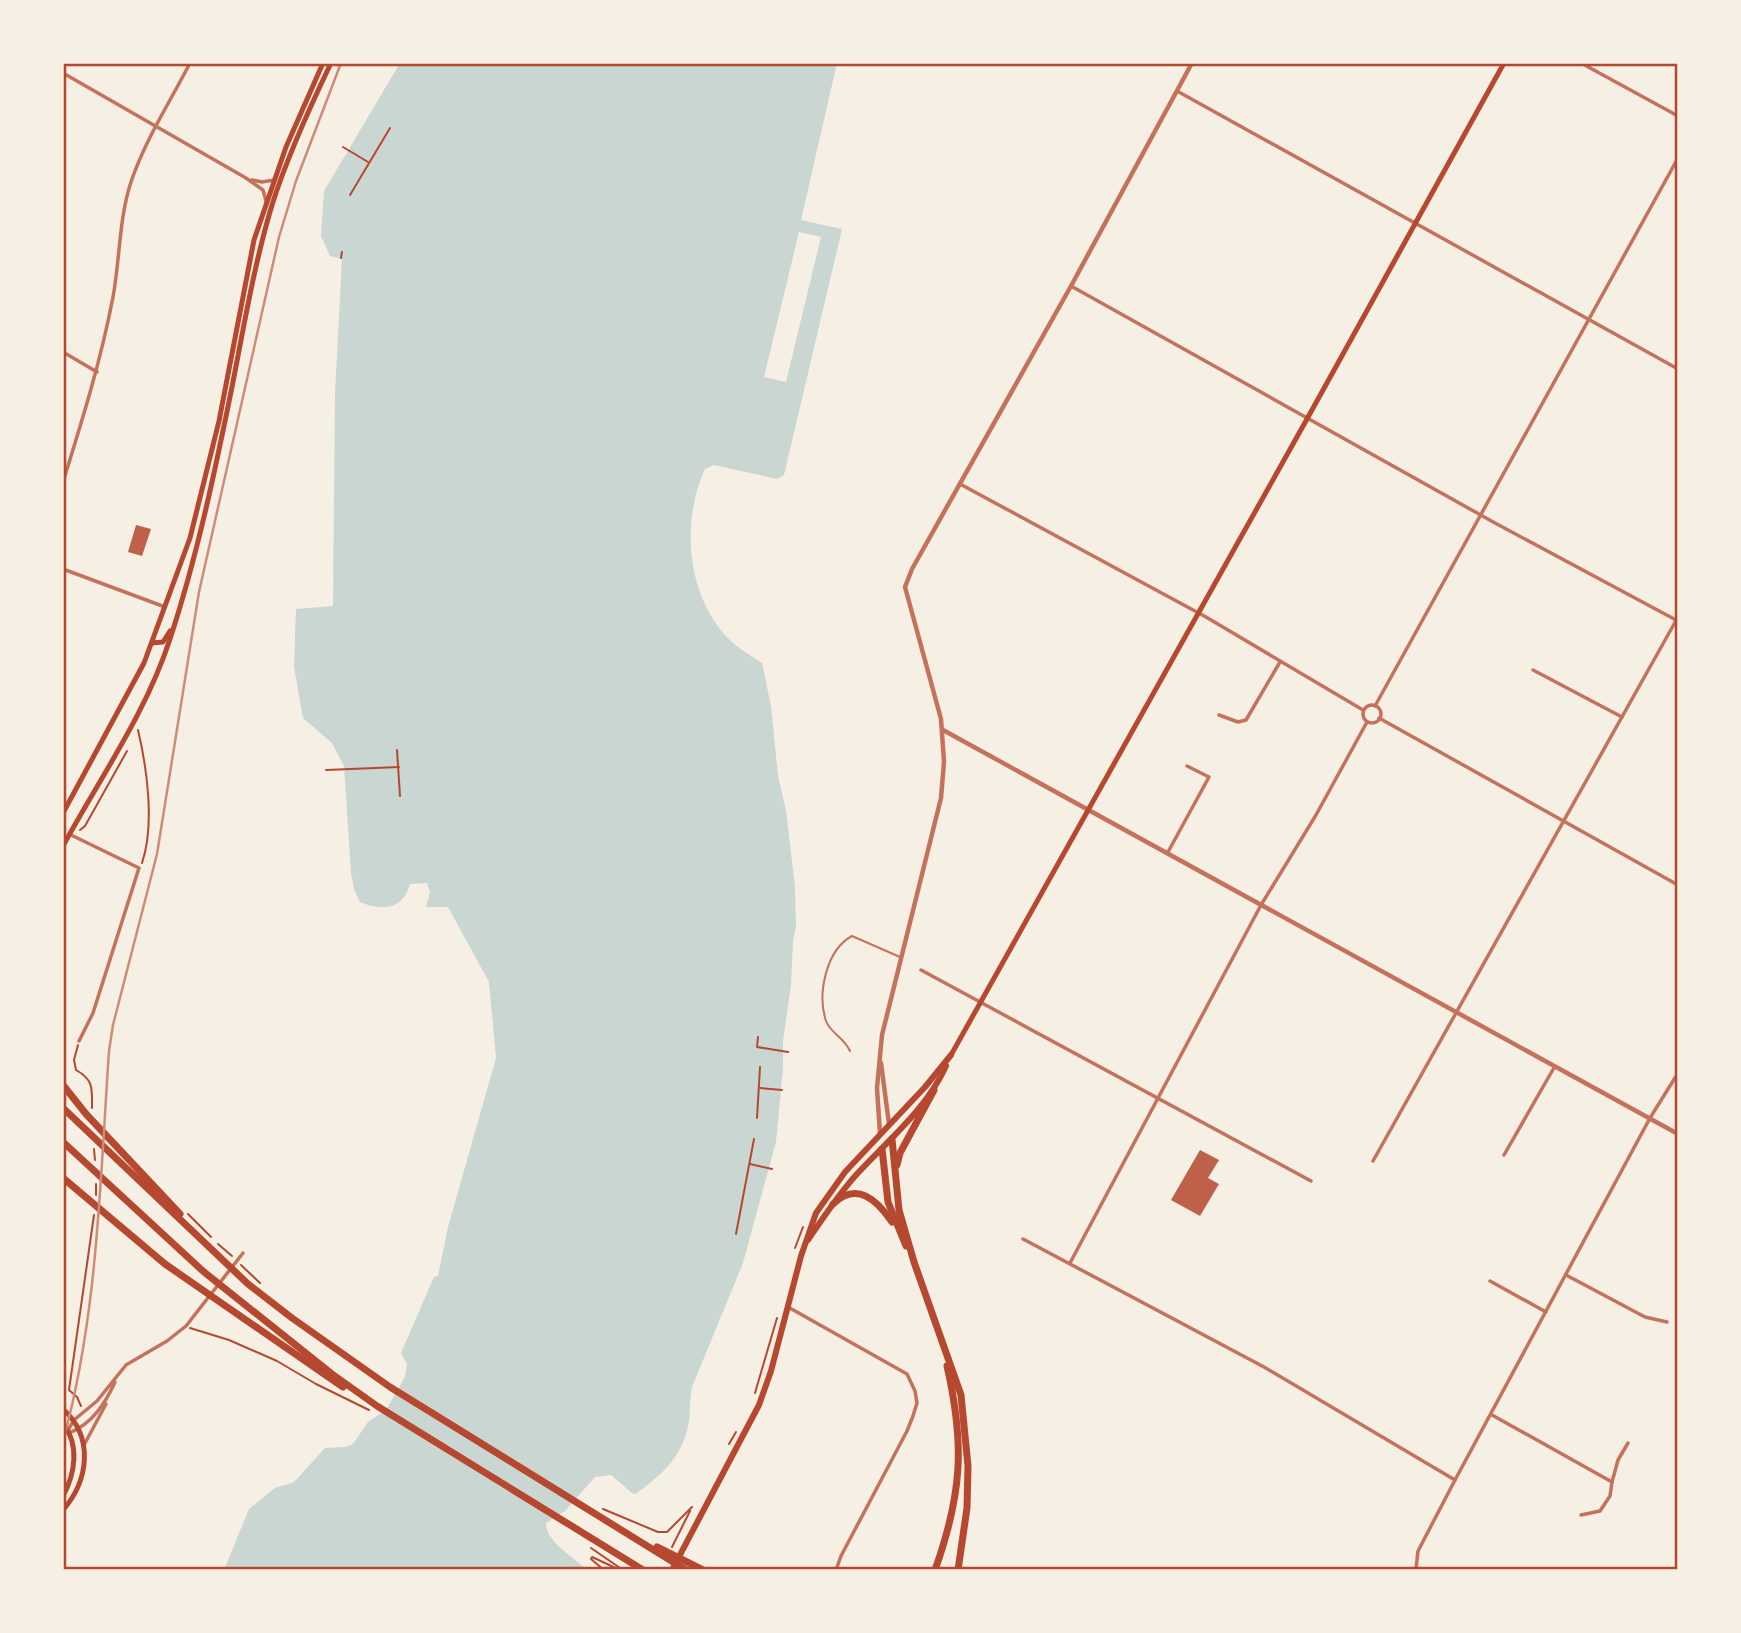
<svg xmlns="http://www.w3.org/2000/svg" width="1741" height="1633" font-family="'Roboto Serif',serif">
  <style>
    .water { fill: #c9d6d2 }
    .pier { fill: #f6efe4 }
    .building { fill: #bf614a }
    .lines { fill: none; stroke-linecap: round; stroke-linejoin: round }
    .path { stroke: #b5482f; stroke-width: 2 }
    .service { stroke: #c5725c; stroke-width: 2 }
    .minor { stroke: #c5725c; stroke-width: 3.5 }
    .tertiary { stroke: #c5725c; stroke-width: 4.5 }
    .secondary { stroke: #b5482f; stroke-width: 5 }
    .trunk { stroke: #b5482f; stroke-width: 6 }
    .motorway { stroke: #b5482f; stroke-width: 7 }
    .rail { stroke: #cf8b77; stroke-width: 2.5 }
    .neatline { fill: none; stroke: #b5482f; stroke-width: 2.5 }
  </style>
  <rect width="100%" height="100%" fill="#f6efe4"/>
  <path class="water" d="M400 63H837L801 220 842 229 784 475 777 479 714 465 705 469C680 523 687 599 731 641 740 650 752 656 762 663L771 706 778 776 786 810 795 887 796 927 793 941 791 985 783 1041V1068L776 1142 743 1263 692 1387C689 1402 691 1417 687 1431 678 1462 660 1475 636 1494L632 1493 611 1475 595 1477 565 1511 546 1523C545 1541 575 1559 588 1570H224L249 1509 275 1488 294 1482 325 1448 345 1447 353 1444 368 1422 386 1410 405 1377 407 1364 401 1353 434 1277 438 1276 448 1227 496 1058 489 982 448 907H426L430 892 427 883 410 884C403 910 382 911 360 902L354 889 351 873 344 766 332 743 303 718 294 667 296 609 333 606 335 394 342 259 330 256 321 236 324 191Z"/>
  <polygon class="pier" points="799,232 821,237 786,382 764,377"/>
  <g class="building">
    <polygon points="136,525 151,529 142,556 128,552"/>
    <polygon points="1200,1150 1219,1160 1208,1178 1219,1184 1200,1216 1171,1200"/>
  </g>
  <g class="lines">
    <g class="path">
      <polyline points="343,147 368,162"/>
      <polyline points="350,195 390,128"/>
      <polyline points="341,258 342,252"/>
      <path d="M138 730C147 768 155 825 142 863"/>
      <polyline points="397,750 400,796"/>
      <polyline points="326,770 399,767"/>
      <polyline points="80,830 85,826 127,751"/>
      <polyline points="758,1037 757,1047 788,1052"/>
      <path d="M78 1045 74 1060 76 1070C94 1080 92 1089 92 1108"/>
      <polyline points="760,1088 782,1090"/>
      <polyline points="757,1118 760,1067"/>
      <polyline points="94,1149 95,1160"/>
      <polyline points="750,1164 772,1169"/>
      <polyline points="96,1195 96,1184"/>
      <polyline points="188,1214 211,1237"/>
      <polyline points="736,1234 754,1139"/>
      <polyline points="218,1244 232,1256"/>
      <polyline points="795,1248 803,1227"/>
      <polyline points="241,1265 260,1283"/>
      <polyline points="190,1328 229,1340 277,1361 316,1384 369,1410"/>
      <polyline points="755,1393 777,1318"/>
      <polyline points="81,1406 77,1397 69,1390 94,1215"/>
      <polyline points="729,1444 736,1432"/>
      <polyline points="603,1509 658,1532 667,1532 692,1507"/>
      <polyline points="672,1547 690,1511"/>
      <polyline points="591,1548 623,1570"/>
      <polyline points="604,1570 591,1559 592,1557 620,1570"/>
    </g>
    <path class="service" d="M850 1051C843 1036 831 1034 826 1021 817 994 826 950 852 936L900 957"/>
    <g class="minor">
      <polyline points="1581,63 1678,116"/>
      <polyline points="63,73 246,178 263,190 266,201"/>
      <polyline points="1177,91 1678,369"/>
      <polyline points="252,180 262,182 274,180"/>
      <polyline points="1071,286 1495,523 1676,620"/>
      <polyline points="63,352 97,372"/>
      <path d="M63 482C82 421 101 360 113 297 120 259 119 218 131 182 145 140 170 102 190 63"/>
      <polyline points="960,484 1206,617 1363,710"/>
      <polyline points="63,569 165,607"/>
      <polyline points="1533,670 1622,717"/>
      <circle cx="1372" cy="714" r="9"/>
      <polyline points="1375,706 1678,158"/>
      <polyline points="1219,715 1238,722 1246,720 1280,662"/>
      <polyline points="1379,718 1678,885"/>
      <polyline points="69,834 139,868 93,1013 79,1041"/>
      <polyline points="1168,852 1209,777 1187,766"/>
      <polyline points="921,970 1311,1181"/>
      <polyline points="1504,1155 1555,1066"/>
      <polyline points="1373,1161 1678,617"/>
      <polyline points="1023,1239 1264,1367 1455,1480"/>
      <polyline points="1070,1263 1261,905 1316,815 1367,722"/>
      <polyline points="1566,1275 1645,1317 1667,1322"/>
      <polyline points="1490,1281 1546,1312"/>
      <polyline points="788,1307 907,1374 915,1391 917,1403 913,1416 907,1431 841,1556 836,1570"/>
      <polyline points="1492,1415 1612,1482"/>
      <polyline points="68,1430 74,1420 97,1401 126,1365 167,1341 186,1326 243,1253"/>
      <path d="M69 1433C92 1424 105 1404 115 1382"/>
      <polyline points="84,1445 106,1404"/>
      <polyline points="1581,1515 1600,1511 1610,1496 1612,1482 1618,1460 1628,1443"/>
      <polyline points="1416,1569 1418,1551 1455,1480 1650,1118 1678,1073"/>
    </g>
    <g class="tertiary">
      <polyline points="943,730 1678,1134"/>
      <polyline points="881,1063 889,1124"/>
      <polyline points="880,1134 877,1088 882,1035 941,798 944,762 941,719 905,587 912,569 1071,286 1192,63"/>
    </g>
    <g class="secondary">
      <polyline points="152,643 163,642 170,631"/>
      <polyline points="63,813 144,663 190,538 219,421 254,240 286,147 323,63"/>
      <path d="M63 846C100 778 146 713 170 639 197 557 215 471 232 387 244 326 254 265 272 205 287 157 309 109 331 63"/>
      <polyline points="951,1055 1307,419 1504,63"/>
      <path d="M63 1409C94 1437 89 1480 63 1510"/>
      <path d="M63 1424C80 1445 75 1474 63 1496"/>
    </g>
    <g class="trunk">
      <path d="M808 1240C823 1218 838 1195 856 1175 888 1140 926 1110 946 1066"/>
      <polyline points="672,1570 759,1405 771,1371 801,1256 816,1213 845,1172 925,1087 951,1055"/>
    </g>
    <g class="motorway">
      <polyline points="63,1085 86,1114 180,1214"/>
      <polyline points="63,1108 248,1284 292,1318 390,1387 686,1570"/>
      <polyline points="892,1139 899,1210 914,1262 961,1395 968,1466 967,1508 958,1570"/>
      <polyline points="63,1142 204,1272 332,1374 377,1406 643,1570"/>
      <polyline points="882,1149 888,1202 906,1246"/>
      <polyline points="897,1165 900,1153 934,1090"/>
      <polyline points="63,1178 165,1264 343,1387"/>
      <path d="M833 1204C857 1181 877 1200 892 1222"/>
      <polyline points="657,1547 703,1570"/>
      <path d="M935 1570C962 1494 965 1445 947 1366"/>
    </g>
    <path class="rail" d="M63 1441C98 1314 100 1181 109 1051L113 1025 157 854 199 592 279 237 296 181 341 63"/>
  </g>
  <rect width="1741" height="1633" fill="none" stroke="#f6efe4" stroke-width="130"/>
  <rect x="65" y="65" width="1611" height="1503" class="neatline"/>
</svg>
